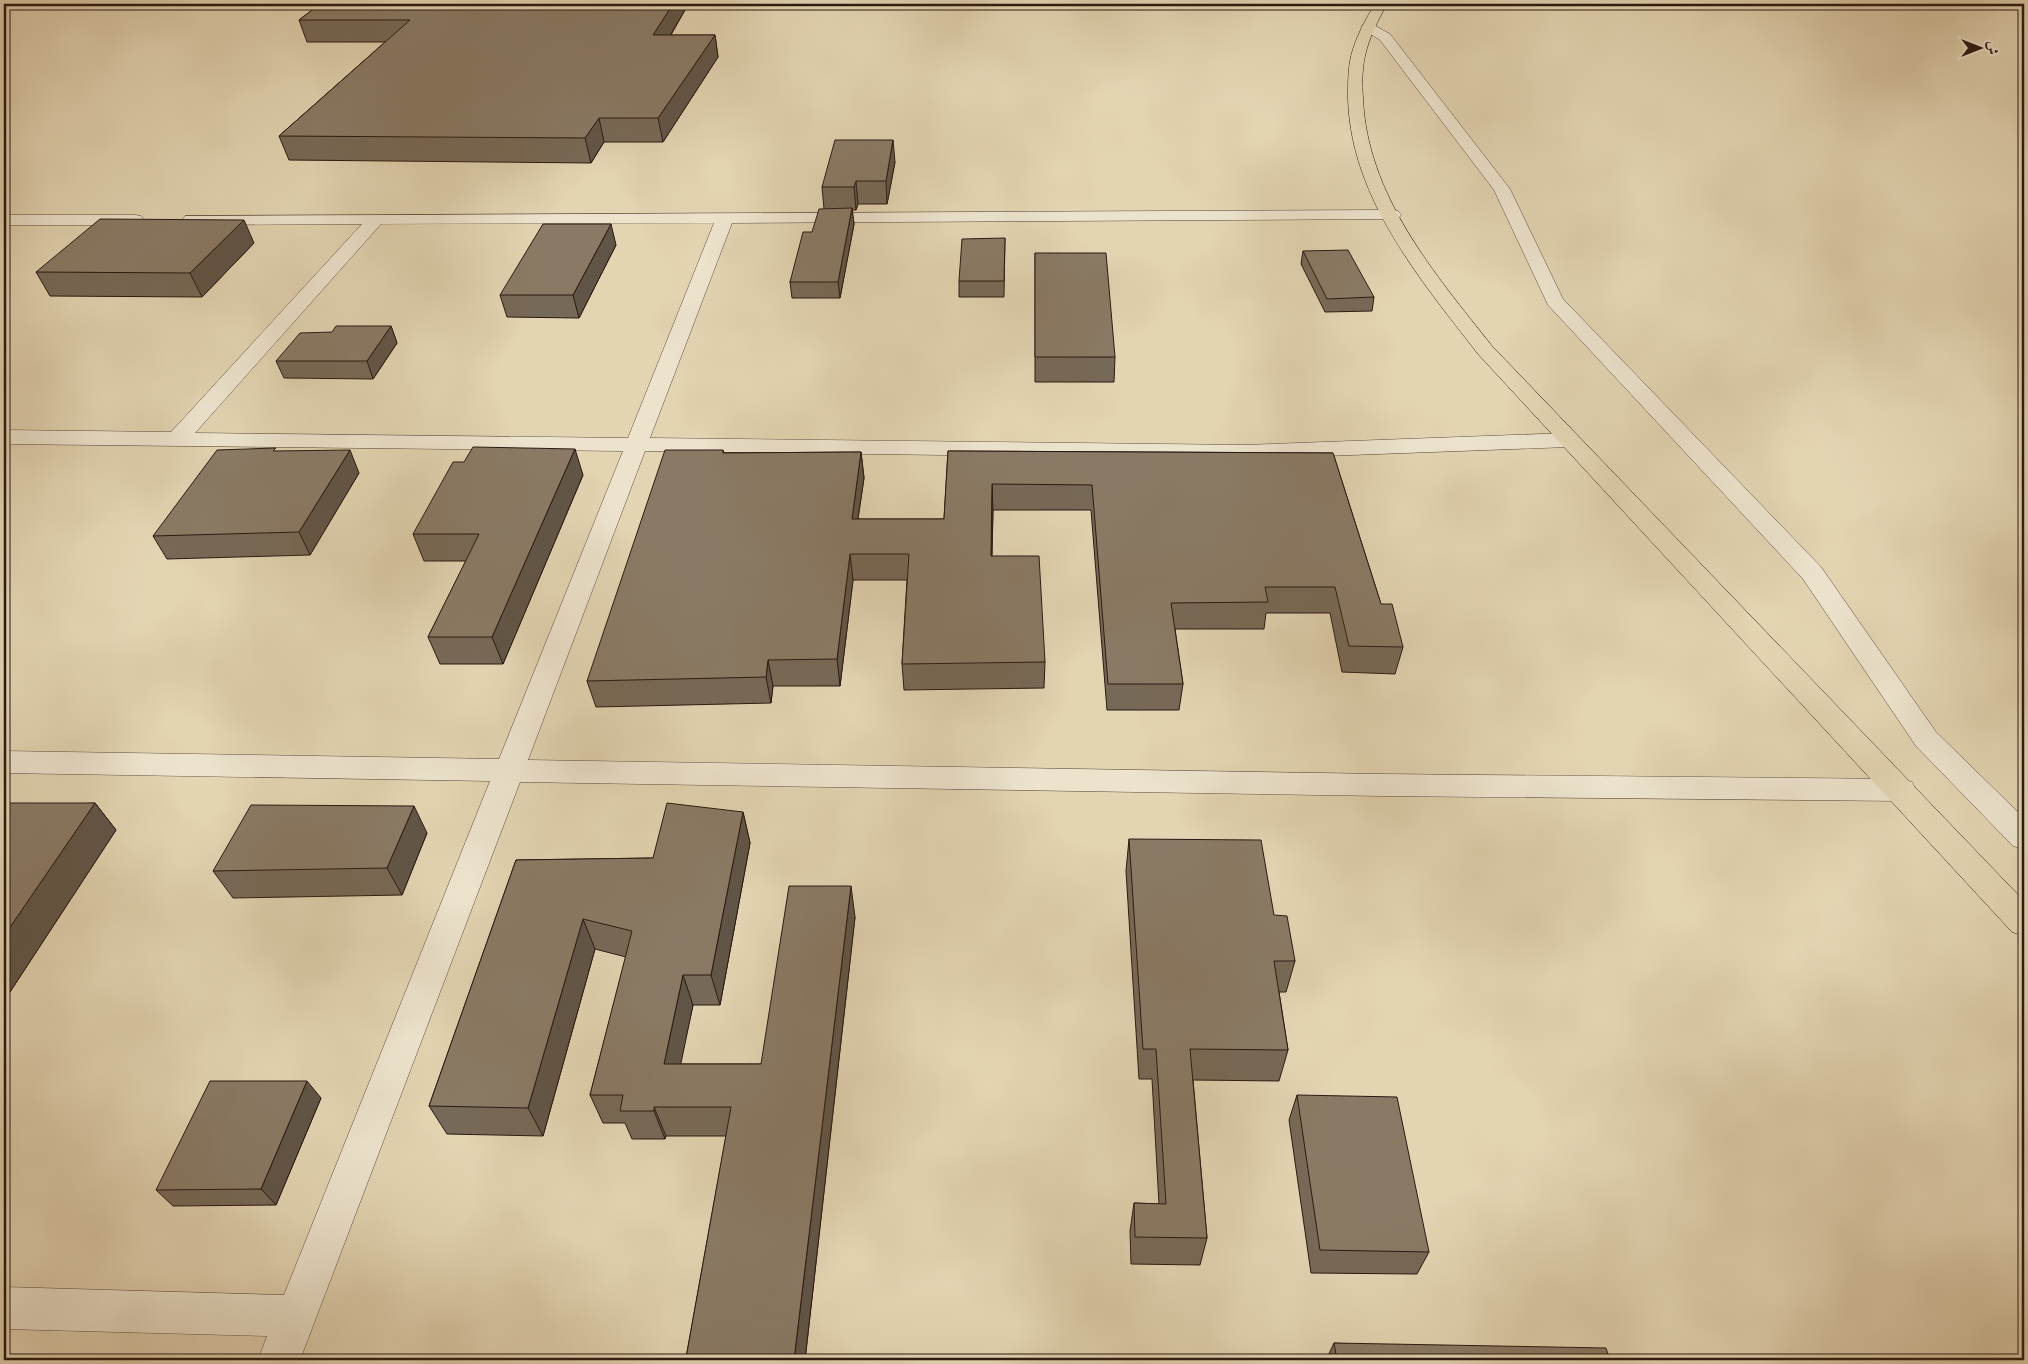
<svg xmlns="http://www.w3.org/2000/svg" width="2028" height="1364" font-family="'IM FELL DW Pica',Amiri,serif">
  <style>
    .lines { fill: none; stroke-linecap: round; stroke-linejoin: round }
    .minor-casing { stroke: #58483a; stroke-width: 1 }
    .primary-casing { stroke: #2a1912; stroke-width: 1 }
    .minor { fill: #ede3cd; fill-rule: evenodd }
    .primary { fill: #e3d4b2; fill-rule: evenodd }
    .wall { fill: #776957; stroke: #2a1912 }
    .shaded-wall { fill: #615547; stroke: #2a1912 }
    .building { fill: #8a7a65; stroke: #2a1912 }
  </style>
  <rect width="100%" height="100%" fill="#e3d4b2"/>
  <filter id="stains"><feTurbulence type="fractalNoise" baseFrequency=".004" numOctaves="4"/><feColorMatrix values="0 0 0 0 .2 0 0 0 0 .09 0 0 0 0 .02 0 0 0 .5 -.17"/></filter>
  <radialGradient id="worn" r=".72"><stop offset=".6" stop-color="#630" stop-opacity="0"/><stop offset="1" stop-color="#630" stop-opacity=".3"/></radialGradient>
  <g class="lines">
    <g class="minor-casing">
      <g id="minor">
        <polygon points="1368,22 1390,34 1510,189 1563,299 1821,567 1936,732 2024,818 2024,849 2013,846 1916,746 1803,579 1548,305 1494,190 1380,40 1363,29 1362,26"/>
        <path d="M1392 210 1398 211 1401 215 1398 219 732 223 650 438 1244 445 1568 433 1576 435 1579 440 1576 445 1568 447 1244 459 645 451 528 760 1382 774 1901 779 1912 782 1916 790 1912 798 1901 801 1382 796 520 782 300 1360H258L267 1336 4 1329V1287L284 1295 490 781 4 773V751L499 759 623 451 4 444V430L171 432 362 224 191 225 185 224 182 220 185 216ZM714 223 628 438 195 433 381 224Z"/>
        <polygon points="4,215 135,215 141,216 144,220 141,224 135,225 4,225"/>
      </g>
    </g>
    <g class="primary-casing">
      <path id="primary" d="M1375 4H1387C1378 20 1369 38 1365 56 1362 70 1362 84 1363 98 1367 195 1434 273 1492 346L2024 901V936L2012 932 1478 354C1420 279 1350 197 1348 97 1348 84 1348 69 1351 56 1356 37 1365 20 1375 4Z"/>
    </g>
    <use href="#minor" class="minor"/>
    <use href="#primary" class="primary"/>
  </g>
  <g class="wall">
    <polygon points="320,4 684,4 685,10 671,35 715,35 718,57 663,142 604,142 591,163 289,160 279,136 385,42 307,42 299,20"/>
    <polygon points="895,162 887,204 858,204 856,210 852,210 854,224 840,298 792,298 790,282 812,232 824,209 822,187"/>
    <polygon points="1005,238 1004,297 959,297 959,281"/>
    <polygon points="254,243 202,297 50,296 36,272"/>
    <polygon points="616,245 579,318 507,317 500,295"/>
    <polygon points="1303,251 1374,297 1372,311 1325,312 1301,264"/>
    <polygon points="1035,253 1115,357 1114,382 1035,382"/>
    <polygon points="391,326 397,343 373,379 284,378 276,361"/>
    <polygon points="723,450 724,453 861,452 864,478 858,519 944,519 948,451 1333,453 1381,604 1403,647 1395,674 1342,672 1330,613 1266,613 1264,629 1175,629 1183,684 1179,710 1107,710 1091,510 993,510 992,556 1045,662 1044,688 904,690 902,664 907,580 853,580 840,686 773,686 771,703 596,707 587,681"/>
    <polygon points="277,451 359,473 310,555 167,559 153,536"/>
    <polygon points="583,475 503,664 440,664 428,637 466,561 424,561 413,534"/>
    <polygon points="95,803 116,830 8,995 4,995 4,808"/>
    <polygon points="743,812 750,843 720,1005 693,1005 680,1064 761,1064 855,917 805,1360 687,1360 686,1358 726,1136 666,1136 665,1139 632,1139 625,1123 603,1123 590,1095 626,957 595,949 543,1136 447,1134 429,1106 516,860 653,858"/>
    <polygon points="427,833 402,895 233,898 213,871"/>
    <polygon points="1129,839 1274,915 1295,961 1286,992 1279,992 1288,1050 1279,1081 1193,1080 1207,1238 1200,1265 1131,1264 1130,1231 1134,1203 1159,1204 1152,1079 1139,1079 1126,871"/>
    <polygon points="1297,1095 1429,1252 1417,1274 1311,1273 1289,1120"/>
    <polygon points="321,1098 276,1205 173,1206 156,1190"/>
    <polygon points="1334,1343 1610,1360 1326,1360"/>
  </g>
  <g class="shaded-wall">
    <polygon points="673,4 684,4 685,10 657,57 653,35"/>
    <polygon points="715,35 718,57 663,142 658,118"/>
    <polygon points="599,118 604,142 591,163 585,138"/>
    <polygon points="893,140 895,162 887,204 886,181"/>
    <polygon points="856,181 858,204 856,210 854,187"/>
    <polygon points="852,208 854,224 840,298 838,282"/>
    <polygon points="244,220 254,243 202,297 190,273"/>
    <polygon points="611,224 616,245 579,318 573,295"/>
    <polygon points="391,326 397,343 373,379 367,361"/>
    <polygon points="575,449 583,475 503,664 492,637"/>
    <polygon points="350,450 359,473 310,555 299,532"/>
    <polygon points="861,452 864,478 854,544 852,519"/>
    <polygon points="992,484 993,510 991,582 991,556"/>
    <polygon points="850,554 853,580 840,686 837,659"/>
    <polygon points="768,660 773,686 771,703 766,677"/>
    <polygon points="95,803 116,830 8,995 4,991 4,936"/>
    <polygon points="414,806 427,833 402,895 387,868"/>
    <polygon points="743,812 750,843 720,1005 711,975"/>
    <polygon points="851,886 855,917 805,1360 794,1360"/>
    <polygon points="583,919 595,949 543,1136 528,1108"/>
    <polygon points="683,975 693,1005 675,1092 664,1064"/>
    <polygon points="307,1081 321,1098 276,1205 261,1189"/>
    <polygon points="654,1107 666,1136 665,1139 654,1111"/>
  </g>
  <g class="building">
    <polygon points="320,4 673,4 653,35 715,35 658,118 599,118 585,138 279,136 410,20 299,20"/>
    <polygon points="835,140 893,140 886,181 856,181 854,187 822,187"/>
    <polygon points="852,208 838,282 790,282 803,232 812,232 819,209"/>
    <polygon points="100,219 244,220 190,273 36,272"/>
    <polygon points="543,224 611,224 573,295 500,295"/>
    <polygon points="1005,238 1004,281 959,281 962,239"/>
    <polygon points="1348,250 1374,297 1327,299 1303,251"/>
    <polygon points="1035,253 1106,253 1115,357 1035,357"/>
    <polygon points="336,326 391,326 367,361 276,361 300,333 332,332"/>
    <polygon points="473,447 575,449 492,637 428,637 479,534 413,534 453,462 464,462"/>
    <polygon points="276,448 273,451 350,450 299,532 153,536 217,450"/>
    <polygon points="665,450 723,450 723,453 861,452 852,519 944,519 948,451 1333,453 1381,604 1392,604 1403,647 1349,646 1335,587 1265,587 1268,602 1171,603 1183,684 1108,684 1092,485 992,484 991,556 1039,556 1045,662 902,664 909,554 850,554 837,659 768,660 766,677 587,681"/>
    <polygon points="8,803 95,803 4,936 4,808"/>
    <polygon points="667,803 743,812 711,975 683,975 664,1064 761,1064 789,886 851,886 794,1360 686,1358 731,1107 654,1107 654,1111 620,1111 623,1095 590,1095 632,931 583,919 528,1108 429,1106 516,860 653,858"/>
    <polygon points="251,805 414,806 387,868 213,871"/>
    <polygon points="1129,839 1261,840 1274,915 1287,916 1295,961 1274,961 1288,1050 1190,1049 1207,1238 1135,1237 1134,1203 1166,1204 1156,1049 1143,1049"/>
    <polygon points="210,1081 307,1081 261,1189 156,1190"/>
    <polygon points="1297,1095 1397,1097 1429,1252 1320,1250"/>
    <polygon points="1334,1343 1606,1348 1610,1360 1337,1360"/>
  </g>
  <rect width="2028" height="1364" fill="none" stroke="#e3d4b2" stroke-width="20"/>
  <rect x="5" y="5" width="2018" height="1354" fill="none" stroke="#2a1912" stroke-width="2.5"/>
  <rect x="10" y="10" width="2008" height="1344" fill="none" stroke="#2a1912"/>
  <g transform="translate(1980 48) rotate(90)" stroke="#ede3cd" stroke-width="4" paint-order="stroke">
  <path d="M0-4L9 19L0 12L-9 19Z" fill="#2a1912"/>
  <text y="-8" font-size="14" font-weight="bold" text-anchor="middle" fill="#2a1912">ش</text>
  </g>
  <rect width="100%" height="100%" filter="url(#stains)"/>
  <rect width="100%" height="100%" fill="url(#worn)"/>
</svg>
